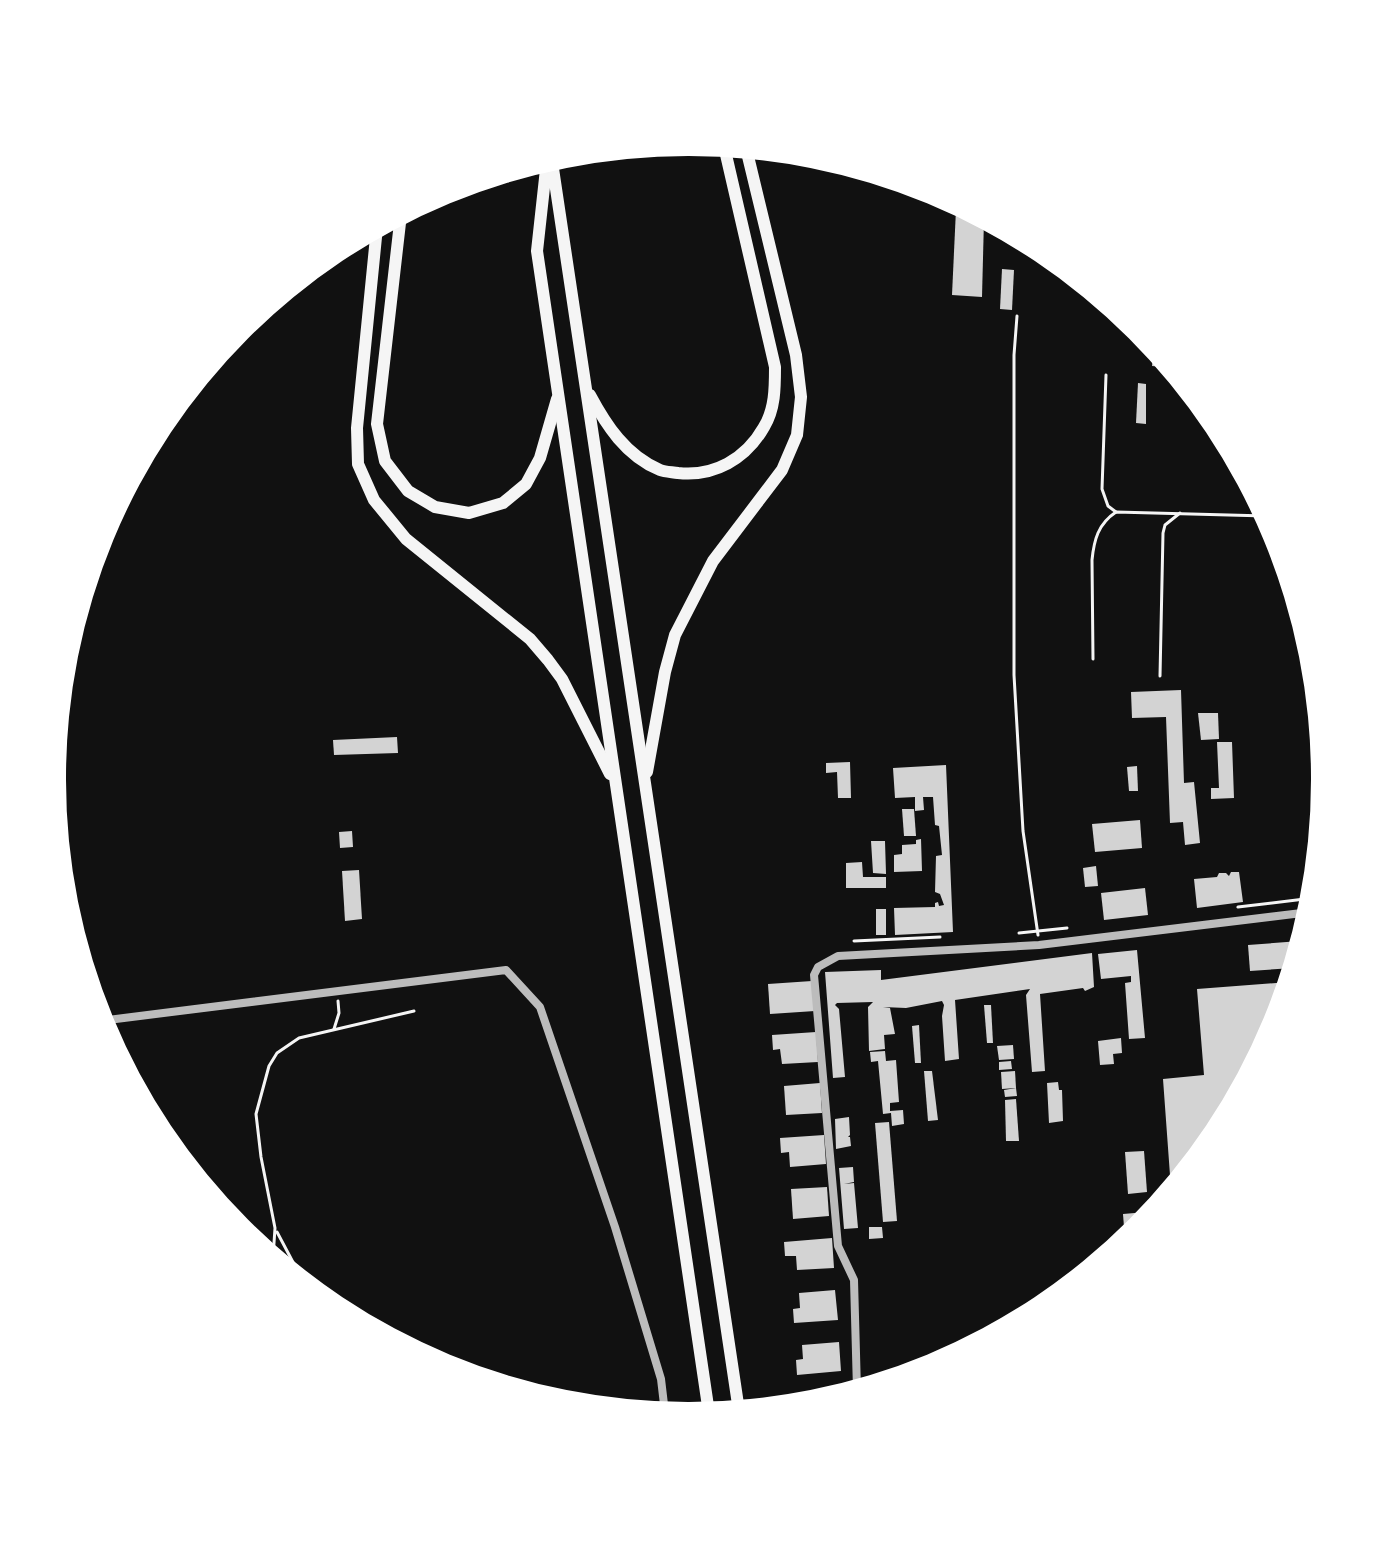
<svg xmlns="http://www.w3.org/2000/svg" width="1377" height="1558" font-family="'Space Grotesk',sans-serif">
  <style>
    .building { fill: #d3d3d3 }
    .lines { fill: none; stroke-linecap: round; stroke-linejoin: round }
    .path { stroke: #f5f5f5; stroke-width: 3 }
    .minor { stroke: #bcbcbc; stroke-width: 8 }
    .primary { stroke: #f5f5f5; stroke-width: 12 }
  </style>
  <rect width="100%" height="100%" fill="#111"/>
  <g class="building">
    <polygon points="956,209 966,209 984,219 982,297 952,295"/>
    <polygon points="330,254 330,269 311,269"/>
    <polygon points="1002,269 1014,270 1012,310 1000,309"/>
    <polygon points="1153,356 1161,356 1163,367 1152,366"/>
    <polygon points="1138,383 1146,384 1146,424 1136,423"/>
    <polygon points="1181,690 1184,783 1194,782 1200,843 1185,845 1183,822 1170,823 1166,717 1132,718 1131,692"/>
    <polygon points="1198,713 1218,713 1219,739 1201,740"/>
    <polygon points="397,737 398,753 334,755 333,740"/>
    <polygon points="1217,742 1232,742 1234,798 1211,799 1211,788 1219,788"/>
    <polygon points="850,762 851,798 838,798 837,772 826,773 826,763"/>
    <polygon points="946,765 953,932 895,935 894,908 935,907 935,903 938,902 939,906 944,905 940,894 935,892 936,856 942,855 939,826 935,825 933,797 923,797 924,810 915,811 915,797 895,798 893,768"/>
    <polygon points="1137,766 1138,791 1129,791 1127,767"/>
    <polygon points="902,809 914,809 916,836 904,836"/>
    <polygon points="1140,820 1142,848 1095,852 1092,824"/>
    <polygon points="352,831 353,847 340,848 339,832"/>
    <polygon points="921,839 922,871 894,872 894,855 902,854 902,845 916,844 916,840"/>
    <polygon points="871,841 885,841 886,874 873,873"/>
    <polygon points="862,862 863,877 886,877 886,888 846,888 846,863"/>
    <polygon points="1096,866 1098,886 1085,887 1083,868"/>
    <polygon points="359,870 362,919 345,921 342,871"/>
    <polygon points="1231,872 1239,872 1243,902 1197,908 1194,879 1217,877 1219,873 1226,873 1229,876"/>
    <polygon points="1145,888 1148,915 1104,920 1101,893"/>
    <rect x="876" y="909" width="10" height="26"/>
    <polygon points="1300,941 1293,968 1250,971 1248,945"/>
    <polygon points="1137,950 1145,1038 1129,1039 1125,983 1131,982 1131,976 1101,979 1098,954"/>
    <polygon points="1092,953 1094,987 1085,991 1083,988 1040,994 1045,1071 1032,1072 1026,995 1030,989 955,1000 959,1059 945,1061 942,1016 944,1005 942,1001 906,1008 883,1007 890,1008 895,1034 884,1035 885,1049 869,1051 868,1007 873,1002 837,1003 835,1005 839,1009 845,1077 833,1078 825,972 881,970 881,980"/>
    <polygon points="812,981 815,1011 770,1014 768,984"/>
    <polygon points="1289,982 1276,1023 1217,1133 1171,1189 1163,1079 1204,1075 1197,989"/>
    <polygon points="984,1005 991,1005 993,1043 987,1043"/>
    <polygon points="919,1025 921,1063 915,1063 912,1026"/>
    <polygon points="816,1032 818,1062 782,1064 780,1049 773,1050 772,1035"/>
    <polygon points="1121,1038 1122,1053 1113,1054 1114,1064 1100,1065 1098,1041"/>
    <polygon points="1013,1045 1014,1059 999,1060 997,1046"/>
    <polygon points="885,1051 886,1061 896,1060 899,1102 890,1103 890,1111 903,1110 904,1124 892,1126 891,1113 883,1114 878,1061 871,1062 870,1052"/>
    <polygon points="1011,1061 1012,1069 999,1070 999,1062"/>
    <polygon points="924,1071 932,1071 938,1120 928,1121"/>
    <polygon points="1015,1071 1016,1088 1002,1089 1001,1072"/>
    <polygon points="1058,1082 1059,1090 1062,1090 1063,1121 1049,1123 1047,1083"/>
    <polygon points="820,1083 822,1113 786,1115 784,1086"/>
    <polygon points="1016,1088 1017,1096 1005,1097 1004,1090"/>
    <polygon points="1016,1099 1019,1141 1006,1141 1005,1100"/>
    <polygon points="849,1117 850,1135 848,1137 850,1137 851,1146 836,1149 835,1119"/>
    <polygon points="889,1122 897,1221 883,1222 875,1123"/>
    <polygon points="824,1135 826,1164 790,1167 789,1152 781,1153 780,1138"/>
    <polygon points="1144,1151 1147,1192 1128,1194 1125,1152"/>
    <polygon points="853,1167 854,1182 844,1184 854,1183 858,1228 844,1229 839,1168"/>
    <polygon points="827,1187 829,1216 793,1219 791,1189"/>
    <polygon points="1146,1212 1147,1219 1125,1240 1123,1214"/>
    <polygon points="869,1227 882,1227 883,1238 869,1239"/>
    <polygon points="832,1238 834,1268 797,1270 796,1256 785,1256 784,1242"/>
    <polygon points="835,1290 838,1320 794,1323 793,1309 800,1308 799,1293"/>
    <polygon points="839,1342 841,1371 797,1375 796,1360 803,1359 802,1345"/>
    <polygon points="832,1396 812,1403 800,1405 799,1398"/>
  </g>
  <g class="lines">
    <g class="path">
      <polyline points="1017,316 1014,355 1014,675 1023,831 1038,935"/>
      <polyline points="1106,375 1102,489 1108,506 1116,512"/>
      <path d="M1093 659 1092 560C1094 540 1098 524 1116 512L1266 516"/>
      <polyline points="1160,676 1163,533 1165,525 1180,513"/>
      <polyline points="1238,907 1313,898"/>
      <polyline points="1019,933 1067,928"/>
      <polyline points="854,941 940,937"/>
      <polyline points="334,1029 339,1013 338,1001"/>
      <polyline points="277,1232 304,1283"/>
      <polyline points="273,1258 275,1228 261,1157 256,1114 269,1066 277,1053 299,1038 414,1011"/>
    </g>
    <g class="minor">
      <polyline points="100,1021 506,970 540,1007 615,1227 661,1379 665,1413"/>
      <polyline points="857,1390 854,1280 838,1246 814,975 818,967 838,956 1039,945 1310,912"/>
    </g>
    <g class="primary">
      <polyline points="547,160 537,251 709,1413"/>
      <polyline points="552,162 739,1411"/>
      <polyline points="401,214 377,424 385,461 408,491 435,507 469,513 503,503 526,484 540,458 557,399"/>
      <polyline points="377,227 357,428 358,464 374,500 406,539 530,639 548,660 562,679 610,774"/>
      <path d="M590 395C606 425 626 456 660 470 665 472 672 472 678 473 714 477 746 459 764 427 775 409 775 388 775 367L724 146"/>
      <polyline points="647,772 665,672 675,635 713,561 782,470 797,435 801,397 796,355 746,148"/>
    </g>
  </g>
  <path d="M0 0H1377V1558H0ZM688 156H689A622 622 0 0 1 1311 778V780A622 622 0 0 1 689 1402H688A622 622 0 0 1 66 780V778A622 622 0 0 1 688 156Z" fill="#fff" fill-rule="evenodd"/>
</svg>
